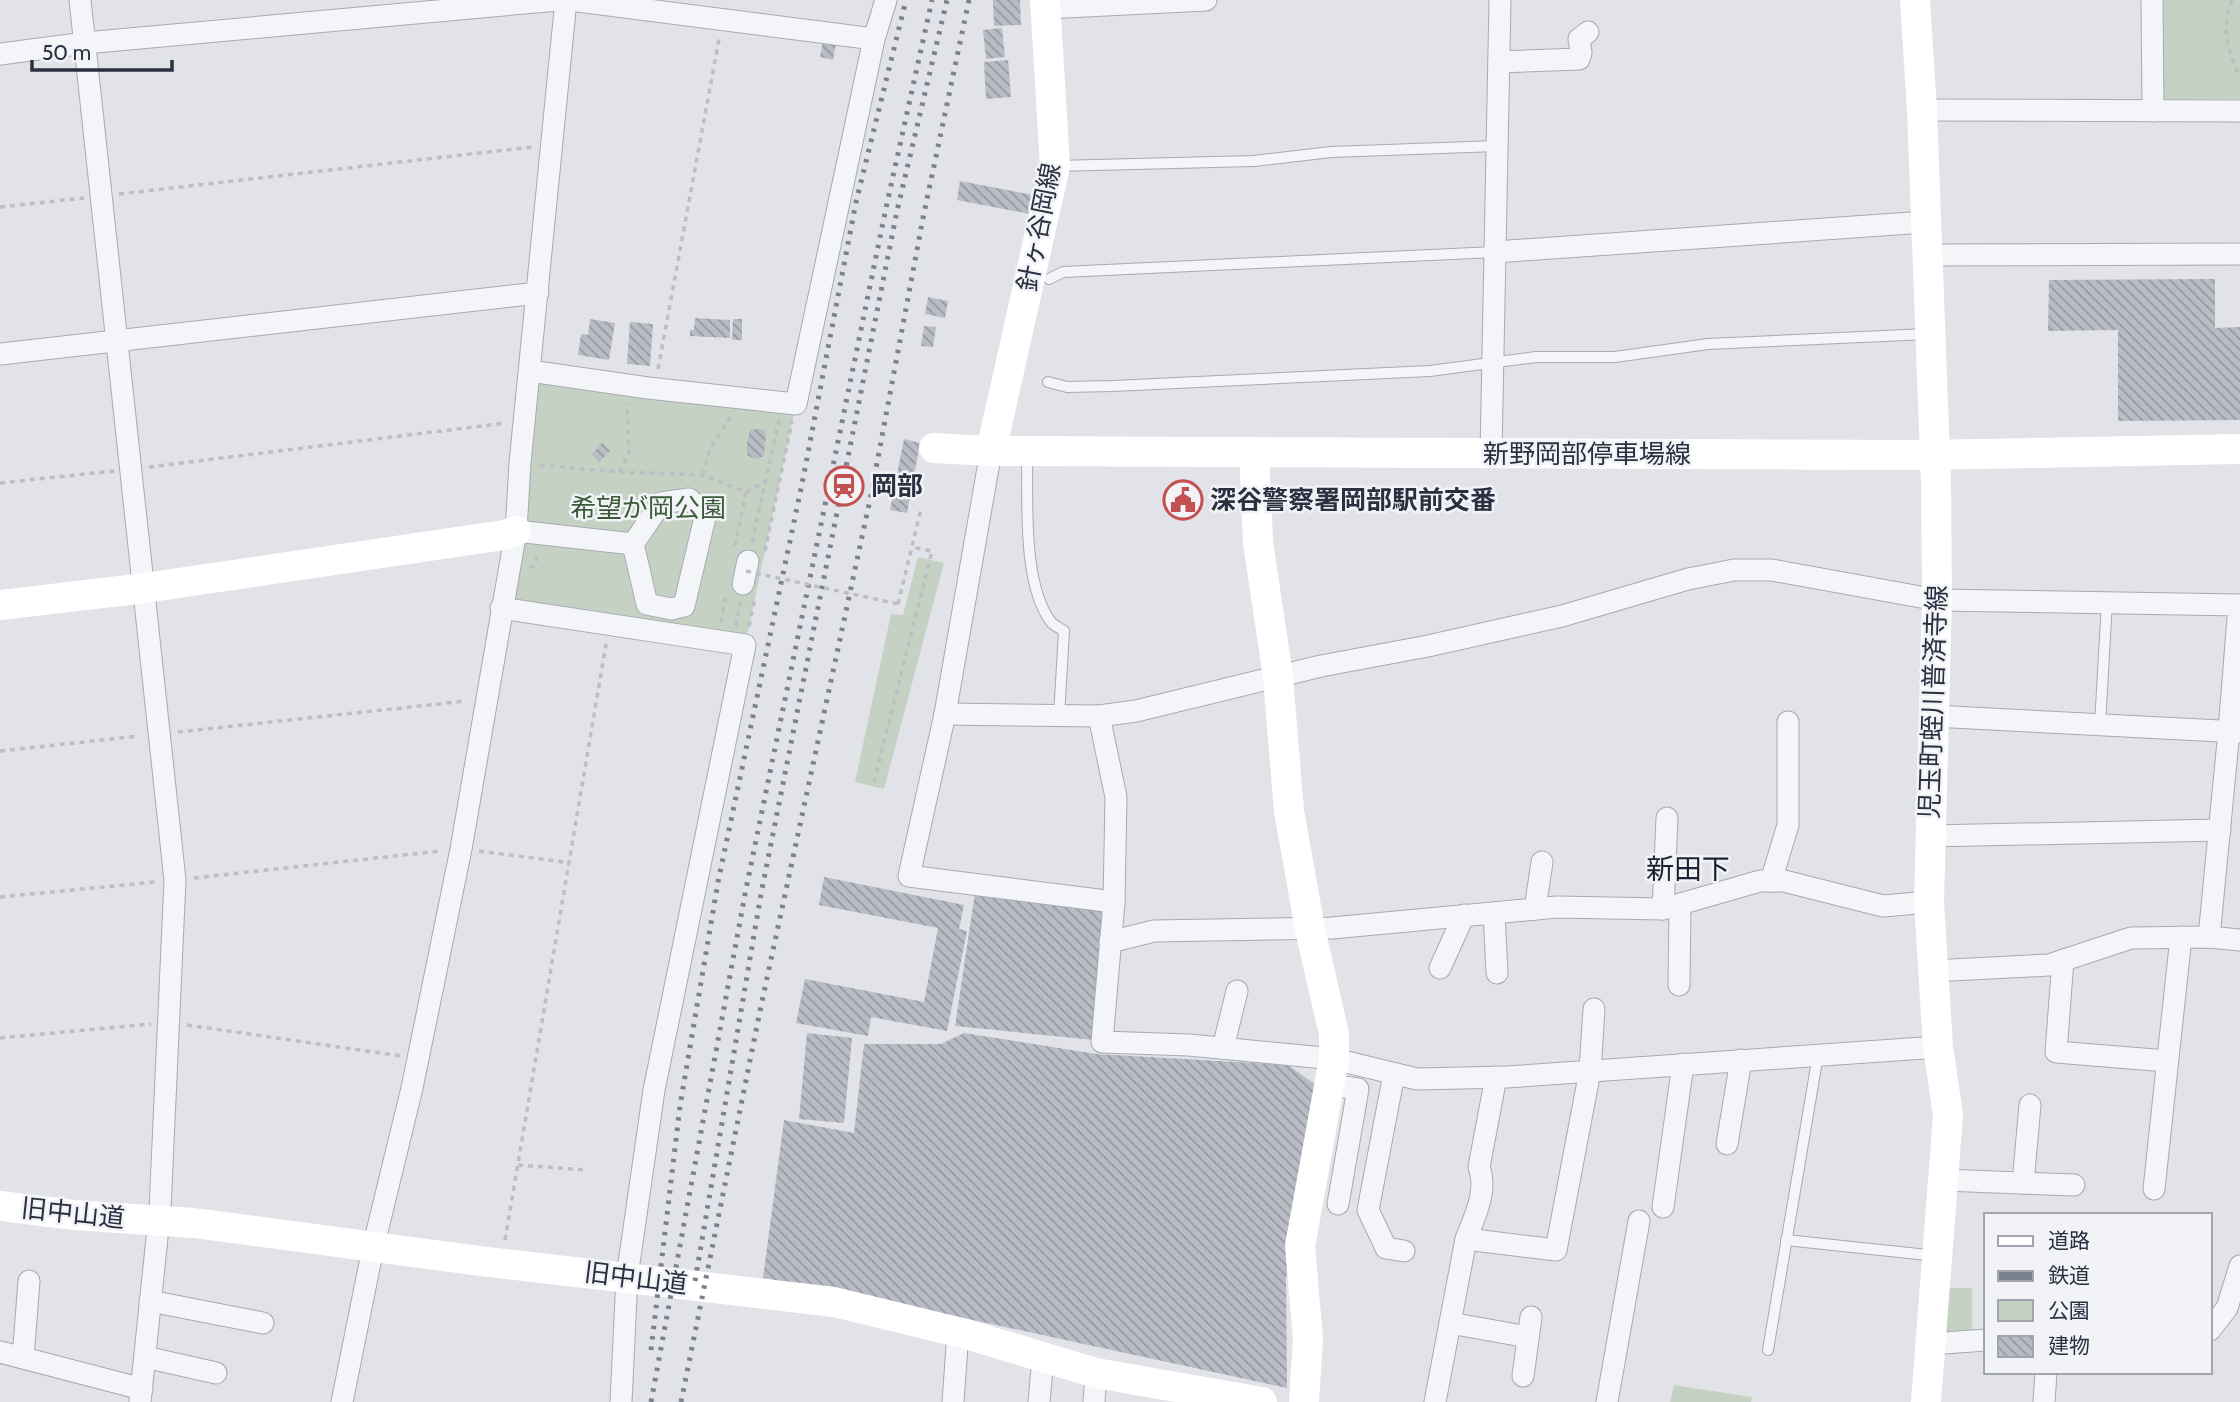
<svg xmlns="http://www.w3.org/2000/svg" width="2240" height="1402" font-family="Cabin,'Noto Sans JP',sans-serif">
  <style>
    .green { fill: #c5d2c3 }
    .building { fill: url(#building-back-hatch) }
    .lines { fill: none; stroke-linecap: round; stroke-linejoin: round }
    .lane-casing { stroke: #a7aab3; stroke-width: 12 }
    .street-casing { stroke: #a7aab3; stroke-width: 23 }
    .path { stroke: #bcbec4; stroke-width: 3.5; stroke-dasharray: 5 5; stroke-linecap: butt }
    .lane { stroke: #f4f5f8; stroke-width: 10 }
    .street { stroke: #f4f5f8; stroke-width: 21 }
    .secondary { stroke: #fff; stroke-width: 30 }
    .rail { stroke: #7c8191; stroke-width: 5; stroke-dasharray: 3.5 7; stroke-linecap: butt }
    .path-bridge { stroke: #bcbec4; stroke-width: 3.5; stroke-dasharray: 5 5; stroke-linecap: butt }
    .labels { text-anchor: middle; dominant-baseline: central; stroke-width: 5; stroke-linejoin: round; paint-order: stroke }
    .street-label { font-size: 26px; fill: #2b3040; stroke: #f1f3f7 }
    .poi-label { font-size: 26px; font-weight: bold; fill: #2b3040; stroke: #f1f3f7; text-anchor: start }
    .park-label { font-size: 26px; fill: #3b5a39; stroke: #f1f3f7 }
    .neighbourhood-label { font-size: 28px; fill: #1d2131; stroke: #f1f3f7 }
  </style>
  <defs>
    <pattern id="building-back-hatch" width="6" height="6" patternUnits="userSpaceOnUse" patternTransform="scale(1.75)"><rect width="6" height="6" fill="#b9bcc5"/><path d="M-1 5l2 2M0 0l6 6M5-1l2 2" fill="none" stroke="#9799a1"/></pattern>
  </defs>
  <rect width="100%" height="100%" fill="#e2e3e9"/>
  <g class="green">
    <polygon points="2159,0 2240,0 2240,99 2158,99"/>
    <polygon points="530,371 796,404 745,645 501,608"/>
    <polygon points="918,557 944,563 884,789 855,782 891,614 903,615"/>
    <polygon points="1944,1288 1972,1288 1972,1330 1939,1333"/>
    <polygon points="1674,1385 1752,1397 1751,1402 1670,1402"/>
  </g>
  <g class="building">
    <polygon points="993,0 1020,0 1021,25 994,26"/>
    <polygon points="1002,28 1005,57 986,59 983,30"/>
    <polygon points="823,41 836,44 833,60 820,57"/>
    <polygon points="1008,60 1011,97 986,99 984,62"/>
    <polygon points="960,181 1033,195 1030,214 957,200"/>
    <polygon points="2215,279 2215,328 2240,327 2240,420 2118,421 2118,330 2048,331 2049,280"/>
    <polygon points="928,297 948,301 945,318 925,314"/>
    <polygon points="695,318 730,320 730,338 690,336 690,330 694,330"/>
    <polygon points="590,319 615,323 609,360 578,355 581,334 588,335"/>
    <polygon points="733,319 742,319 742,340 732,340"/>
    <polygon points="630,322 653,324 650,366 627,364"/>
    <polygon points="924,326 936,327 933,347 921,346"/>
    <polygon points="758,429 765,430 766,434 764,456 756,459 748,456 746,448 750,430"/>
    <polygon points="904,439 920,443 907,513 890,510"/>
    <polygon points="602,443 610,451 599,462 592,454"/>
    <polygon points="824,877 964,905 959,929 967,931 947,1031 871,1017 868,1036 796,1023 805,979 924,1002 938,928 819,905"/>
    <polygon points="975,893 1102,906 1094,1040 955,1026"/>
    <polygon points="807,1033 852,1038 844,1123 799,1119"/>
    <polygon points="964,1033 1096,1054 1288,1065 1316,1085 1286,1279 1287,1388 950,1315 763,1278 784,1120 854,1133 864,1044 941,1044"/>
  </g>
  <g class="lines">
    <g class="lane-casing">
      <g id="lane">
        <polyline points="1056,166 1254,161 1331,152 1497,146"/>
        <polyline points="1049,279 1063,272 1495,252"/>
        <polyline points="1048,382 1067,387 1113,386 1430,371 1536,357 1615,357 1708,344 1928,334"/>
        <path d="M1027 454C1028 499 1022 584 1051 622 1054 626 1060 628 1064 631L1059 716"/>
        <polyline points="2100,725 2107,602"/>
        <polyline points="1786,1240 1937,1256"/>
        <polyline points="1768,1350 1818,1055"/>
      </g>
    </g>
    <g class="street-casing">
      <g id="street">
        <polyline points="80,0 175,880 160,1209 140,1402"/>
        <polyline points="570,0 874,39"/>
        <polyline points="2152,0 2153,111"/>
        <polyline points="1046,8 1206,0"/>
        <polyline points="0,54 85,43 558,0"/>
        <polyline points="1499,62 1579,59 1581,53 1579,39 1588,32"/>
        <polyline points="1922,110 2240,111"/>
        <polyline points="1495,252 1925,222"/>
        <polyline points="1928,255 2240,254"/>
        <polyline points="0,354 538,293"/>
        <polyline points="530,371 648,388 796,404 874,39 886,0"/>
        <polyline points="991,451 945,714 909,876 1114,902"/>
        <polyline points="1491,453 1500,0"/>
        <polyline points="516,531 633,544 661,503 689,499 706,513 684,606 671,609 647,604 633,544"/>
        <polyline points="743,584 748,561"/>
        <polyline points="501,608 745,645 654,1090 627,1277 621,1402"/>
        <polyline points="945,714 1099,716 1136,711 1321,666 1428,646 1562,616 1688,579 1734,570 1772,570 1937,600 2239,605 2229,731 2209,937"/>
        <polyline points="1099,716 1116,797 1114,902 1102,1042 1189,1045 1334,1059 1417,1079 1507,1077 1938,1047"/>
        <polyline points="1933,716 2240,732"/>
        <polyline points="1930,836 2220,830"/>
        <polyline points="1771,881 1788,825 1788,722"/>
        <polyline points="1535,909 1542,862"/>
        <polyline points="1663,909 1667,818"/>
        <polyline points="1494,913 1497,973"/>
        <polyline points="1110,942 1154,931 1332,928 1557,907 1663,909 1760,881 1784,881 1883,906 1929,902"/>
        <polyline points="2063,960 2056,1052 2167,1061"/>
        <polyline points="1440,968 1464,915"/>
        <polyline points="1932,971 2049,965 2131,938 2209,937 2240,940"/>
        <polyline points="1679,985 1680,904"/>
        <polyline points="1223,1048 1237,991"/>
        <polyline points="1394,1074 1368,1210 1386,1248 1404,1251"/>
        <polyline points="1330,1085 1358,1089 1338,1204"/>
        <polyline points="1727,1144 1741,1060"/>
        <polyline points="1943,1180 2074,1185"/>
        <polyline points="2023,1183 2030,1105"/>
        <polyline points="2154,1189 2181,937"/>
        <polyline points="1663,1207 1683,1064"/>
        <path d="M1466 1239C1475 1216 1488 1190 1479 1167L1496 1077"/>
        <polyline points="150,1301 263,1323"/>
        <polyline points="1450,1323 1528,1337"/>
        <polyline points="2210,1330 2227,1308 2240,1266"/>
        <polyline points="1930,1344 1986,1340"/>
        <polyline points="0,1352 142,1389"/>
        <polyline points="145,1357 216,1373"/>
        <polyline points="23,1358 29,1281"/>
        <polyline points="1523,1376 1531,1317"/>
        <polyline points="342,1402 373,1248 412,1088 461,849 516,531 520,463 566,0"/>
        <polyline points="953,1402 958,1332"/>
        <polyline points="1039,1402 1043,1357"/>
        <polyline points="1094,1402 1096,1373"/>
        <polyline points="1435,1402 1466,1239 1556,1250 1590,1071 1594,1009"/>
        <polyline points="1607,1402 1639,1221"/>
        <polyline points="2044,1402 2046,1372"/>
      </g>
    </g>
    <g class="path">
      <path d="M2232 0C2222 28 2226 45 2237 71L2240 73"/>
      <polyline points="119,194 532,147"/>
      <polyline points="0,207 84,198"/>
      <polyline points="658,369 719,39"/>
      <polyline points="540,465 619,472 703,475 746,492 765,482"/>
      <polyline points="149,467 506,423"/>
      <polyline points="619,472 629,453 627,403"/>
      <polyline points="703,475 710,449 730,417"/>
      <polyline points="0,483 114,471"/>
      <polyline points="752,542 779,420"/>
      <polyline points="735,546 746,492"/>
      <polyline points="765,551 792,421"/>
      <polyline points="530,568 536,564 538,551"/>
      <polyline points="898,604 921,509"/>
      <polyline points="721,622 726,595"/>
      <polyline points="736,626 740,603"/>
      <polyline points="749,626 755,599"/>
      <polyline points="178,732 466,701"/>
      <polyline points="0,751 139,736"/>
      <polyline points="874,782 932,551 911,547"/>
      <polyline points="479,851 564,862"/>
      <polyline points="194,878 440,851"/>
      <polyline points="0,897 155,882"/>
      <polyline points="187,1025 401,1056"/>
      <polyline points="0,1038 151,1024"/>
      <polyline points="518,1165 585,1170"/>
      <polyline points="505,1240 606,644"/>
    </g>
    <use href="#lane" class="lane"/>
    <use href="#street" class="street"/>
    <g class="secondary">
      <polyline points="1915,0 1922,110 1936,483 1937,600 1929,902 1938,1047 1948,1115 1926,1402"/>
      <polyline points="934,448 991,451 1922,455 2240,449"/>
      <polyline points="991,451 1055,166 1045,0"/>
      <polyline points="1254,452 1258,542 1278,677 1289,811 1310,929 1334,1034 1334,1059 1300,1246 1308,1339 1304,1402"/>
      <polyline points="0,605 145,588 504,535 516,531"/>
      <polyline points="0,1206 74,1215 194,1223 480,1261 834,1302 966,1334 1096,1373 1262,1402"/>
    </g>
    <g class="rail">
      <polyline points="695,1281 761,894 897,211 947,0"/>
      <polyline points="651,1350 680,1106 718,882 802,484 856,202 906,0"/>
      <polyline points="651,1402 746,889 886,208 932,0"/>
      <polyline points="681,1402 761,1006 871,495 923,218 969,0"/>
    </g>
    <polyline class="path-bridge" points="746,571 898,604"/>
  </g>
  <defs>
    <g id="station-ring" transform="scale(2.0125)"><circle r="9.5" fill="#f1f3f7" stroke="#c45152" stroke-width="1.5"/><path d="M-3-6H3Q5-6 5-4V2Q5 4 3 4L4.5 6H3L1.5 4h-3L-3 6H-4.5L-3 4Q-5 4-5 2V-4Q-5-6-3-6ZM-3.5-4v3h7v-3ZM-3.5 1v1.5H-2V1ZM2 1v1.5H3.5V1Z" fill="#c45152"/></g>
    <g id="civic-ring" transform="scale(2.0125)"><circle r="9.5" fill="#f1f3f7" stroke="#c45152" stroke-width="1.5"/><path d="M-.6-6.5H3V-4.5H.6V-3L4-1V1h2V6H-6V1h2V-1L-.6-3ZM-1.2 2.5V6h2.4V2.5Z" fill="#c45152"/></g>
  </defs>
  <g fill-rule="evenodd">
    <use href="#station-ring" x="844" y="486"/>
    <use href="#civic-ring" x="1183" y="500"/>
  </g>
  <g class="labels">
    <g class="street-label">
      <text transform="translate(1039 227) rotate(-79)">針ヶ谷岡線</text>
      <text x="1587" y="454">新野岡部停車場線</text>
      <text transform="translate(1933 702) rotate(-88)">児玉町蛭川普済寺線</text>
      <text transform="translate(73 1213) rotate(6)">旧中山道</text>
      <text transform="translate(636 1278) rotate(7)">旧中山道</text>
    </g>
    <g class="poi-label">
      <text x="871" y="486">岡部</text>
      <text x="1210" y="500">深谷警察署岡部駅前交番</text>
    </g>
    <g class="park-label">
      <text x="648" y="508">希望が岡公園</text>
    </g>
    <g class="neighbourhood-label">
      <text x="1688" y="869">新田下</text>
    </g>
  </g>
  <rect x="1984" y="1213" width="228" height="161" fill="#f1f3f7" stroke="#a2a5ae" stroke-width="2"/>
  <rect x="1998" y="1236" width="35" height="10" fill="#ffffff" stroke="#a2a5ae" stroke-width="2"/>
  <text x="2048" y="1248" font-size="21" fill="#2b3040">道路</text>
  <rect x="1998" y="1271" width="35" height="10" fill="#7c8191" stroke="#a2a5ae" stroke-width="2"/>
  <text x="2048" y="1283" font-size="21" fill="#2b3040">鉄道</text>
  <rect x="1998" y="1300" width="35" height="21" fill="#c5d2c3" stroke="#a2a5ae" stroke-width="2"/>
  <text x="2048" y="1318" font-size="21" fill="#2b3040">公園</text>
  <rect x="1998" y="1336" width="35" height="21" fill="url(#building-back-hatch)" stroke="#a2a5ae" stroke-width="2"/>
  <text x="2048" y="1353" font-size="21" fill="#2b3040">建物</text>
  <path d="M32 60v10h140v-10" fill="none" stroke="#2b3040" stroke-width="3.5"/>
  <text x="42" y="60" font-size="21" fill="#2b3040" stroke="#f1f3f7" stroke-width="5" paint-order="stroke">50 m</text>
</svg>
